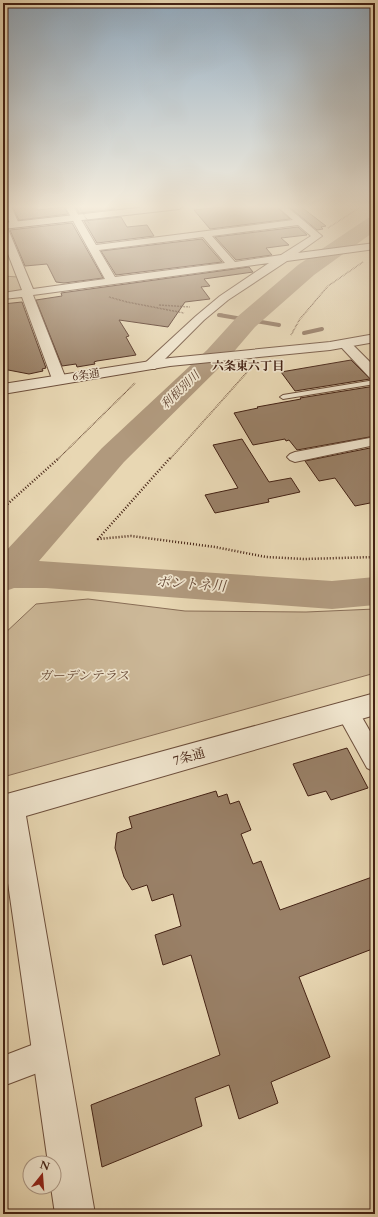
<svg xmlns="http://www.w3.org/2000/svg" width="378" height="1217" font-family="Cardo,'Noto Serif JP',serif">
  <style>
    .green { fill: #ccb898; stroke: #886d56 }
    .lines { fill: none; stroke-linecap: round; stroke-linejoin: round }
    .stream-far1 { stroke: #856953; stroke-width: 3 }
    .stream { stroke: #856953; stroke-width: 4 }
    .river { fill: #b0997d; fill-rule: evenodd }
    .building { fill: #998067; stroke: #442214 }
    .service-casing { stroke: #6d4f3c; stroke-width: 2 }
    .minor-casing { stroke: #6d4f3c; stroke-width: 2 }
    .tertiary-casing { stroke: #6d4f3c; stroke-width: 2 }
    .secondary-casing { stroke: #442214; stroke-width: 2 }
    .path-far1 { stroke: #442214; stroke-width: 1.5; stroke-dasharray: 0.5 1; stroke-linecap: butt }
    .path { stroke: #442214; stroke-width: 2.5; stroke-dasharray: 1 2; stroke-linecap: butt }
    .service { fill: #f0e5ce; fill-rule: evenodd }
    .minor { fill: #f0e5ce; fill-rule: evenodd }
    .tertiary { fill: #f0e5ce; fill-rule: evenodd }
    .secondary { fill: #f0e5ce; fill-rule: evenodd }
    .path-bridge { stroke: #442214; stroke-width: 1.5; stroke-dasharray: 0.5 1; stroke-linecap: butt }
    .labels { text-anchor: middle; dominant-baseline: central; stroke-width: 3.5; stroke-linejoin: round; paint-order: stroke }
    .far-street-label { font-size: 11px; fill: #442214; stroke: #f0e5ce }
    .far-neighbourhood-label { font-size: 12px; font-weight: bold; fill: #442214; stroke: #f0e5ce }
    .far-water-label { font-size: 12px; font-style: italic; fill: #644634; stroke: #f0e5ce }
    .park-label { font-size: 13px; font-style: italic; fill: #664835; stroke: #f0e5ce }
    .street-label { font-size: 13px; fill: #442214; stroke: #f0e5ce }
    .water-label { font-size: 14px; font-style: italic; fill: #644634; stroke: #f0e5ce }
  </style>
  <rect width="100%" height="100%" fill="#e8d7b3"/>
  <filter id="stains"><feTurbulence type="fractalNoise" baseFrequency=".005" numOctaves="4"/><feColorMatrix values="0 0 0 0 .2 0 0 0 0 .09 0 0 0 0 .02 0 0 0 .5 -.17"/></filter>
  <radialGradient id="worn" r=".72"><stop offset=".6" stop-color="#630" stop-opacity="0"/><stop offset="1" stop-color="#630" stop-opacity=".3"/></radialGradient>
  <g class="green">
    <polygon points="3,276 18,277 23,291 3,293"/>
    <polygon points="88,599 185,611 306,612 375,609 375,673 3,777 3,635 36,604"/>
  </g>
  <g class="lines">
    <polyline class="stream-far1" points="219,315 222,315"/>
    <g class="stream">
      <polyline points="219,315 279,325"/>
      <polyline points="304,333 322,329"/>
    </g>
    <polygon class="river" points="375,216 375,231 314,275 255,327 225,362 124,462 39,561 332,581 375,577 375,605 332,609 46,588 14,588 3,592 3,554 102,448 207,350 237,317 298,265 368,218"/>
  </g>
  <g class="building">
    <polygon points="12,206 35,206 38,210 64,207 68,214 19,220"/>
    <polygon points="75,206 113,206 115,209 79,213"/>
    <polygon points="230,206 276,206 290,219 210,229 194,210"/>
    <polygon points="288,206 300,206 326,226 321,227 323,229 317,230"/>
    <polygon points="121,217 127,227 147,225 154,236 97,243 84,221"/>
    <polygon points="72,223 103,278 64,283 56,282 47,264 25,266 10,230"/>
    <polygon points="298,227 307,235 281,238 289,245 266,248 272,255 236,260 215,237"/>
    <polygon points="202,239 222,262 116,275 101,251"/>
    <polygon points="249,267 253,272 204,279 210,286 201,287 210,299 185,302 168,327 119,320 129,336 126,337 136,355 97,361 94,362 95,364 77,367 76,364 62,366 36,300 62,296 61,293"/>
    <polygon points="22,302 46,368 42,369 43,371 29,374 3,369 3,304"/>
    <polygon points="351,360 370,379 295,391 281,372"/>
    <polygon points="375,386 375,436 297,450 289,440 286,441 285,439 253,445 234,413 258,408 257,407 301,399 300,398"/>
    <polygon points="242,439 269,482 291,478 300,492 268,499 269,502 215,513 205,495 238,488 213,445"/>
    <polygon points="375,447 375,502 355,506 335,478 319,481 305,461"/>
    <polygon points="347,748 368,788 331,800 326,791 308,796 293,764"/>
    <polygon points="216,791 218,797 227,794 230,804 239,801 251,830 241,834 253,864 261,861 280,910 375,876 375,948 299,977 330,1057 271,1082 278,1103 239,1119 229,1085 195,1098 202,1126 102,1167 91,1105 220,1055 191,955 163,965 155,935 181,926 173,894 152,901 147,885 132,890 124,877 115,848 117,833 132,828 129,817"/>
  </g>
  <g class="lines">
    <g class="service-casing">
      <polygon id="service" points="375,380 375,384 283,399 280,397 283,395"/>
    </g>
    <g class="minor-casing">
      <g id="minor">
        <polygon points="3,206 11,206 19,224 17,226 11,226"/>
        <path d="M65 206H73L96 245 293 220 277 206H286L322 236 298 253 375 243V249L287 261 228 300 204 320 155 369H145L144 366 145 363 196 316 220 296 269 263 33 295 66 379 64 382H54L52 379 22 297 3 299V293L22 290 3 241V226L8 229 33 289 105 279ZM298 225 311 236 281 255 235 262 212 236ZM203 237 225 263 115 277 99 250Z"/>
        <polygon points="345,340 349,341 375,367 375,379 370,378 341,347 339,344 341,341"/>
        <polygon points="375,437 375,445 295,462 290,460 287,457 290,454 295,452"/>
        <polygon points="347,703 355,705 375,740 375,772 367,768 336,712 339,705"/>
        <polygon points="50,1038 61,1042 65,1053 61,1064 3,1086 3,1056"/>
      </g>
    </g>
    <g class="tertiary-casing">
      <g id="tertiary">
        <polygon points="375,334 375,342 330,350 170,366 3,394 3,384 170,358 330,342"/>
        <polygon points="375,693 375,715 26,816 95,1214 55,1214 51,1187 54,1187 54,1163 48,1163 3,848 3,795"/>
      </g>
    </g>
    <g class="secondary-casing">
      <polygon id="secondary" points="155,206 184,206 179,209 3,229 3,223"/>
    </g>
    <g class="path-far1">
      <polyline points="328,228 362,206"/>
      <polyline points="109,297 127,302 184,313"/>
      <polyline points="159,305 190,307"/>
      <polyline points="291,335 300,319 328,286 363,262"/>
      <polyline points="58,459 135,383"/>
      <polyline points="170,459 249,370"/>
    </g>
    <g class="path">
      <polyline points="170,458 98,539 131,536 215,547 266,557 305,559 375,557"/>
      <polyline points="3,508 59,458"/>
    </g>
    <use href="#service" class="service"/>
    <use href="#minor" class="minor"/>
    <use href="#tertiary" class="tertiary"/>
    <use href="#secondary" class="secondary"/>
    <polyline class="path-bridge" points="80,208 90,225"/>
  </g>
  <linearGradient id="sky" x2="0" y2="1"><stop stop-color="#91a9bd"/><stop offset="0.55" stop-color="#f5eddd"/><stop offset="1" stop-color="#f5eddd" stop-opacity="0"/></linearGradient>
  <rect width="378" height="376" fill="url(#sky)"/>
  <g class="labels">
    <g class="far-street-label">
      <text transform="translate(86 375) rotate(-9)">6条通</text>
    </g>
    <g class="far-neighbourhood-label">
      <text x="248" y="366">六条東六丁目</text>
    </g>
    <g class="far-water-label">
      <text transform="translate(180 390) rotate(-44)">利根別川</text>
    </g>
    <g class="park-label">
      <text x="84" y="676">ガーデンテラス</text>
    </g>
    <g class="street-label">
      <text transform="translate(189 757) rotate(-16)">7条通</text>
    </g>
    <g class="water-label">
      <text transform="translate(191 584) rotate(4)">ポントネ川</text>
    </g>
  </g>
  <rect width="378" height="1217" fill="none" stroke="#e8d7b3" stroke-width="16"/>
  <rect x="4" y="4" width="370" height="1209" fill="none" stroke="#442214" stroke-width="2"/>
  <rect x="8" y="8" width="362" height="1201" fill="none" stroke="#442214"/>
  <g transform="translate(42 1175) rotate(17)"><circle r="19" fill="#f0e5ce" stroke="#ab9784"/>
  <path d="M0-3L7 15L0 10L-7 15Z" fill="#8f2418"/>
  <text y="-6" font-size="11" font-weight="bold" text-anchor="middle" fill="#442214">N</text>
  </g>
  <rect width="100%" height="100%" filter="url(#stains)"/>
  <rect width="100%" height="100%" fill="url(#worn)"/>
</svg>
